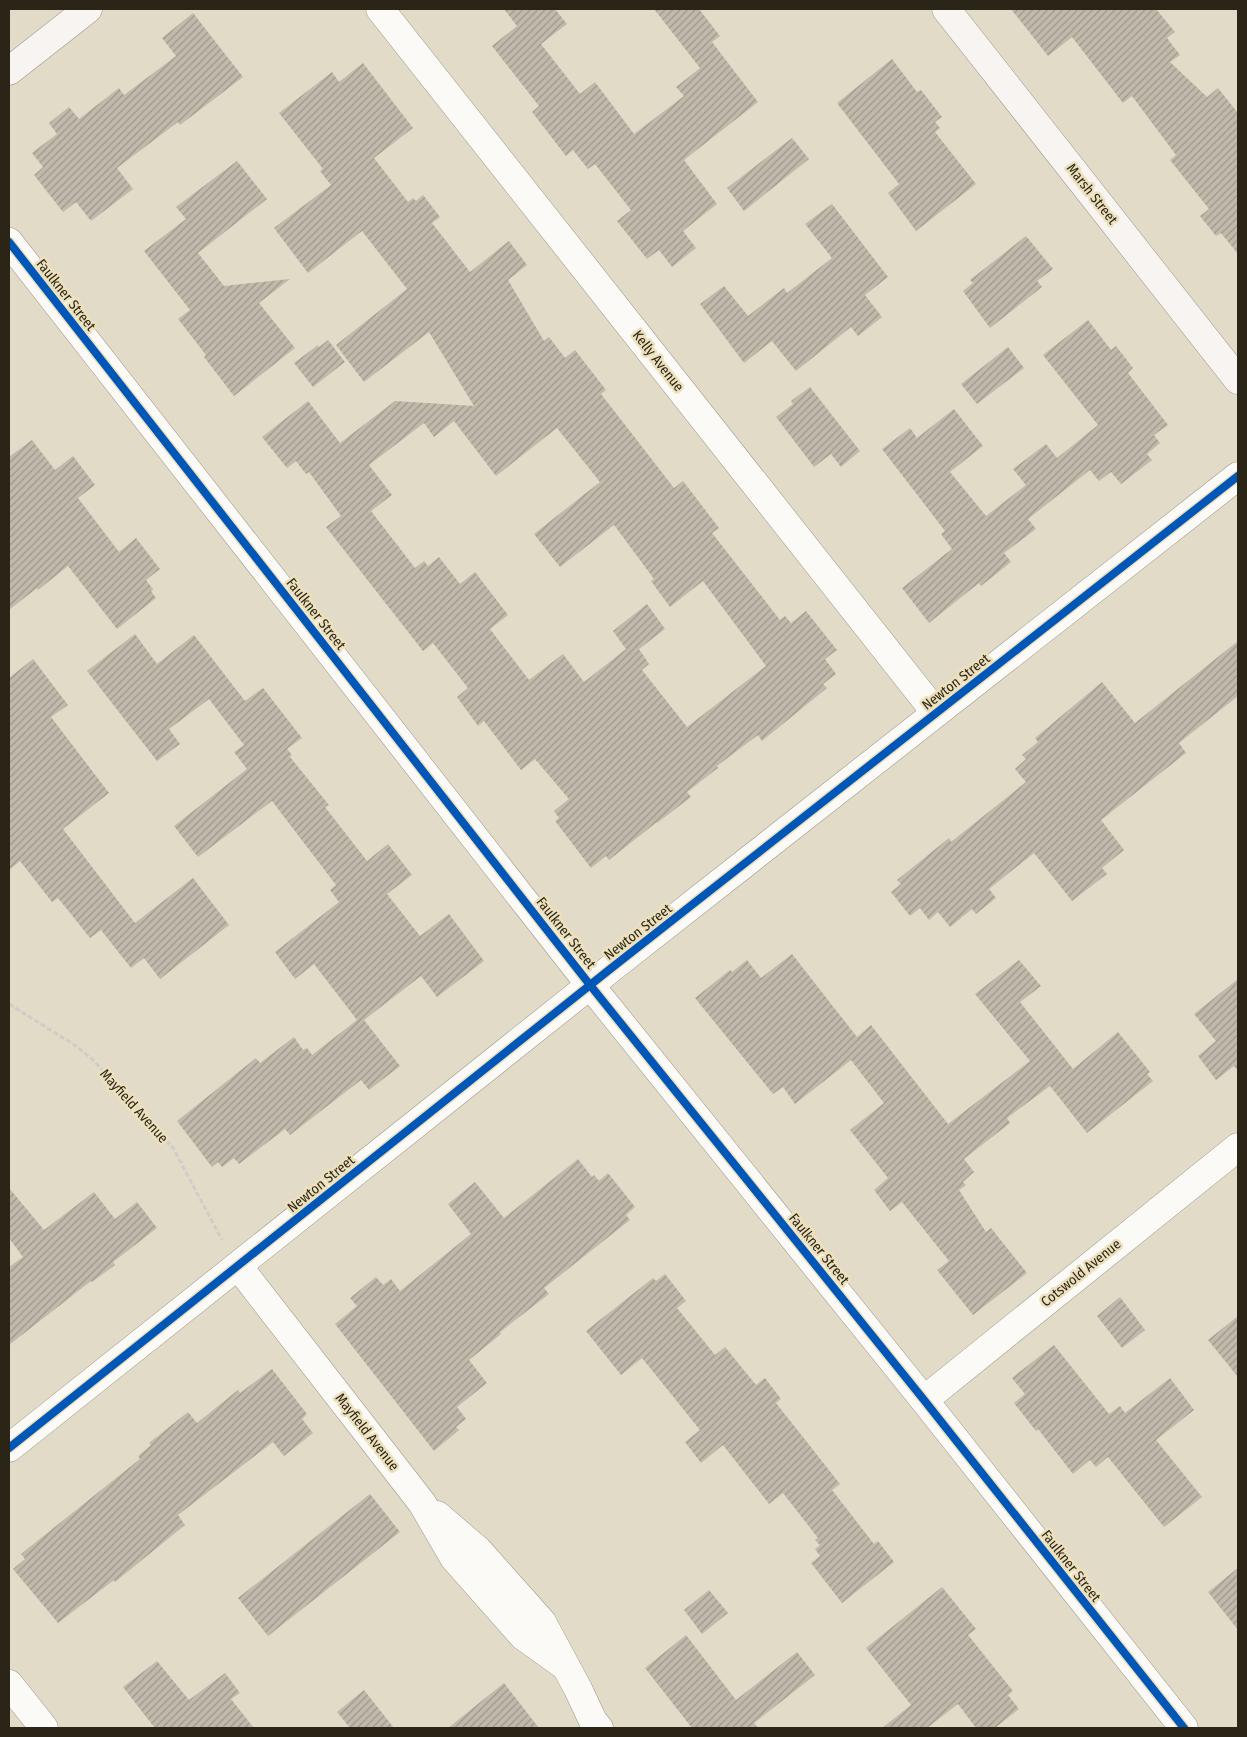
<svg xmlns="http://www.w3.org/2000/svg" width="1247" height="1737" font-family="'Fira Sans Condensed',sans-serif">
  <style>
    .building { fill: url(#building-hatch); fill-rule: evenodd }
    .lines { fill: none; stroke-linecap: round; stroke-linejoin: round }
    .minor-casing { stroke: #9d9788; stroke-width: 29 }
    .secondary-casing { stroke: #9d9788; stroke-width: 29 }
    .path { stroke: #cfcdc8; stroke-width: 3; stroke-dasharray: 5 2.5; stroke-linecap: butt }
    .minor { stroke: #fbfaf7; stroke-width: 28 }
    .secondary { stroke: #f8f4f2; stroke-width: 28 }
    .cycleway-casing { stroke: #ede0bc; stroke-width: 11 }
    .cycleway { stroke: #0057b8; stroke-width: 8 }
    .labels { text-anchor: middle; dominant-baseline: central; stroke-width: 5; stroke-linejoin: round; paint-order: stroke }
    .street-label { font-size: 14px; fill: #2a2517; stroke: #ede0bc }
  </style>
  <defs>
    <pattern id="building-hatch" width="6" height="6" patternUnits="userSpaceOnUse" patternTransform="scale(1.25)"><rect width="6" height="6" fill="#c1baac"/><path d="M-1 1l2-2M0 6l6-6M5 7l2-2" fill="none" stroke="#9d978b"/></pattern>
  </defs>
  <rect width="100%" height="100%" fill="#e2dbc7"/>
  <g class="building">
    <polygon points="504,9 555,9 567,24 541,44 580,94 595,82 634,134 684,96 676,87 700,68 654,9 699,9 720,36 712,42 758,102 684,160 717,204 683,231 696,248 672,267 659,250 647,259 617,221 631,210 595,164 588,169 573,150 566,156 532,112 539,106 492,46 517,26"/>
    <polygon points="1011,9 1156,9 1175,32 1167,38 1180,55 1170,62 1207,97 1218,88 1238,113 1238,254 1221,233 1216,236 1200,216 1209,209 1170,160 1176,155 1132,96 1123,103 1072,37 1048,56"/>
    <polygon points="193,13 243,77 180,125 178,122 117,168 133,189 91,221 76,202 63,212 34,175 43,167 32,153 57,134 49,123 69,107 79,119 119,88 124,95 176,56 162,38"/>
    <polygon points="892,59 917,92 921,90 942,117 935,122 940,128 935,132 976,184 916,231 888,193 899,184 837,103"/>
    <path d="M363 63 413 128 374 158 408 202 413 198 416 201 423 195 440 217 432 223 470 272 509 241 527 265 508 280 544 341 549 337 565 358 575 350 606 390 601 394 674 488 683 481 719 528 712 533 780 620 785 616 791 623 806 611 837 650 825 659 836 674 823 684 827 688 762 741 758 735 717 766 718 768 687 792 691 797 657 823V822L609 860 606 856 591 868 555 821 559 818 554 811 569 799 535 759 521 770 484 721 478 726 457 697 468 688 433 643 423 651 326 527 341 516 309 472 306 474 296 461 287 468 262 437 308 401 340 443 395 401 474 406 429 332 364 382 336 345 407 289 362 231 308 273 274 228 331 185 320 171 323 169 279 113 332 72 339 82ZM454 421 496 476 557 428 600 482 534 534 560 567 614 525 654 579 651 581 670 607 703 581 766 666 687 727 642 670 649 664 639 649 665 629 647 604 613 631 626 649 584 682 563 654 529 680 490 629 508 615 475 572 460 584 439 557 428 566 424 561 415 568 371 511 392 495 369 465 424 423 434 437Z"/>
    <polygon points="792,138 809,159 744,211 727,188"/>
    <polygon points="237,161 267,199 198,253 224,286 290,279 259,303 295,348 234,396 204,357 206,355 178,319 190,310 144,251 186,219 176,207"/>
    <polygon points="832,204 888,277 865,295 882,317 858,336 851,327 796,371 772,341 744,363 700,304 724,286 748,316 784,288 787,293 832,258 805,224"/>
    <polygon points="1026,236 1053,269 1037,281 1042,287 990,328 963,291 973,283 970,280"/>
    <polygon points="1088,320 1111,350 1116,346 1133,368 1128,373 1168,425 1154,435 1160,443 1147,454 1152,460 1121,484 1111,472 1099,481 1090,470 1028,519 1036,529 1004,553 1011,562 981,586 979,583 929,623 902,588 952,549 941,534 945,531 882,449 910,428 917,438 954,409 983,446 950,472 986,516 1026,485 1013,469 1046,444 1057,458 1098,425 1043,355"/>
    <polygon points="328,340 345,362 313,387 294,363 318,345 319,347"/>
    <polygon points="1008,347 1024,368 977,404 961,384"/>
    <polygon points="810,387 860,451 841,467 831,454 814,467 776,417 793,404 791,401"/>
    <polygon points="32,440 55,470 73,456 95,485 78,498 119,552 136,538 160,569 146,580 153,589 151,591 156,598 117,629 68,566 38,590 37,588 9,610 9,457"/>
    <polygon points="135,634 157,664 194,635 245,701 263,688 302,738 287,749 292,755 290,757 329,805 325,807 367,861 388,844 412,875 387,894 420,936 449,914 484,961 437,997 421,976 364,1020 400,1066 369,1090 361,1080 290,1135 285,1129 239,1164 234,1158 222,1167 218,1162 212,1167 177,1121 256,1058 260,1063 294,1037 303,1050 307,1048 312,1055 357,1020 314,964 295,979 275,952 339,902 330,890 336,885 272,801 198,857 174,826 247,769 234,752 244,745 209,699 169,729 180,744 157,761 87,671"/>
    <polygon points="1238,641 1238,696 1179,743 1186,753 1101,820 1124,850 1102,868 1107,874 1072,901 1034,853 989,889 996,898 976,914 972,909 950,927 938,912 929,920 920,908 910,916 891,892 901,884 897,880 949,838 951,842 1026,782 1015,769 1026,759 1022,755 1038,742 1035,738 1102,682 1135,723"/>
    <polygon points="33,659 68,705 51,717 109,793 63,829 135,923 193,878 229,925 160,979 144,958 131,968 101,930 90,938 58,898 52,902 20,861 9,870 9,678"/>
    <polygon points="792,954 857,1037 871,1025 948,1124 1030,1061 975,994 1019,960 1041,986 1020,1002 1073,1069 1118,1032 1150,1072 1147,1074 1153,1081 1087,1133 1050,1086 1007,1118 1010,1123 964,1159 974,1172 963,1182 966,1185 959,1190 986,1232 991,1228 1027,1273 973,1315 937,1270 949,1261 902,1202 890,1211 874,1190 888,1178 850,1130 884,1103 851,1060 795,1104 783,1087 773,1094 695,998 730,970 732,972 747,960 761,978"/>
    <polygon points="1238,979 1238,1071 1234,1066 1216,1080 1198,1056 1216,1041 1194,1014"/>
    <polygon points="578,1159 592,1177 594,1175 599,1181 608,1173 635,1207 626,1215 630,1220 544,1288 549,1294 500,1332 501,1334 469,1360 487,1383 457,1407 466,1419 456,1427 459,1430 434,1451 335,1324 357,1306 350,1298 376,1277 383,1285 391,1279 400,1291 471,1234 448,1204 475,1182 504,1218"/>
    <polygon points="9,1188 44,1230 94,1192 115,1219 137,1202 157,1228 113,1262 115,1265 92,1282 91,1281 9,1345 9,1267 23,1257 9,1238"/>
    <polygon points="665,1274 686,1301 677,1308 715,1355 725,1347 756,1385 765,1378 781,1399 776,1403 840,1484 832,1490 874,1544 878,1541 894,1562 842,1603 811,1563 820,1556 815,1549 820,1545 815,1540 818,1538 783,1493 769,1504 723,1445 701,1463 685,1442 700,1430 642,1358 621,1375 586,1331 653,1278 656,1281"/>
    <polygon points="1120,1297 1145,1330 1122,1348 1097,1316"/>
    <polygon points="1238,1316 1238,1377 1208,1340"/>
    <polygon points="1054,1345 1109,1414 1120,1406 1125,1413 1170,1378 1194,1410 1156,1440 1202,1497 1164,1527 1108,1457 1096,1467 1090,1460 1073,1474 1038,1429 1036,1431 1014,1403 1025,1394 1012,1378"/>
    <polygon points="272,1369 307,1414 302,1419 313,1433 284,1456 273,1442 178,1515 185,1525 115,1582 114,1580 58,1623 13,1569 25,1559 21,1554 140,1459 138,1456 151,1445 149,1443 188,1412 197,1423 238,1390 240,1393"/>
    <polygon points="370,1494 400,1532 268,1636 238,1598"/>
    <polygon points="1238,1568 1238,1630 1208,1592"/>
    <polygon points="942,1587 976,1629 968,1635 1013,1691 1008,1695 1019,1709 995,1728 976,1728 958,1704 927,1728 882,1728 911,1705 866,1648"/>
    <polygon points="709,1590 728,1613 702,1634 684,1610"/>
    <polygon points="686,1635 736,1700 797,1652 815,1675 754,1723 758,1728 692,1728 645,1668"/>
    <polygon points="157,1661 189,1700 225,1673 240,1693 231,1699 254,1728 153,1728 154,1727 123,1687"/>
    <polygon points="504,1683 539,1728 448,1728"/>
    <polygon points="364,1690 394,1728 350,1728 337,1712"/>
  </g>
  <g class="lines">
    <g class="minor-casing">
      <g id="minor">
        <polyline points="380,9 936,713"/>
        <polyline points="9,242 590,985 924,1400 1184,1728"/>
        <polyline points="238,1266 422,1503 454,1558 523,1636 565,1666"/>
        <polyline points="924,1400 1238,1147"/>
        <polyline points="9,1448 614,966 1238,476"/>
        <polyline points="437,1515 478,1550 542,1622 578,1689 593,1721 599,1728"/>
        <polyline points="9,1684 44,1728"/>
      </g>
    </g>
    <g class="secondary-casing">
      <g id="secondary">
        <polyline points="946,9 1238,380"/>
        <polyline points="9,71 88,9"/>
      </g>
    </g>
    <polyline class="path" points="9,1004 76,1046 92,1059 127,1096 173,1148 222,1240"/>
    <use href="#minor" class="minor"/>
    <use href="#secondary" class="secondary"/>
    <g class="cycleway-casing">
      <g id="cycleway">
        <polyline points="9,242 590,985 924,1400 1184,1728"/>
        <polyline points="9,1448 614,966 1238,476"/>
      </g>
    </g>
    <use href="#cycleway" class="cycleway"/>
  </g>
  <g class="labels">
    <g class="street-label">
      <text transform="translate(1092 194) rotate(52)">Marsh Street</text>
      <text transform="translate(66 295) rotate(52)">Faulkner Street</text>
      <text transform="translate(658 361) rotate(52)">Kelly Avenue</text>
      <text transform="translate(316 614) rotate(52)">Faulkner Street</text>
      <text transform="translate(956 682) rotate(-38)">Newton Street</text>
      <text transform="translate(638 932) rotate(-38)">Newton Street</text>
      <text transform="translate(566 933) rotate(52)">Faulkner Street</text>
      <text transform="translate(134 1106) rotate(48)">Mayfield Avenue</text>
      <text transform="translate(321 1184) rotate(-39)">Newton Street</text>
      <text transform="translate(819 1249) rotate(51)">Faulkner Street</text>
      <text transform="translate(1081 1273) rotate(-39)">Cotswold Avenue</text>
      <text transform="translate(367 1432) rotate(52)">Mayfield Avenue</text>
      <text transform="translate(1071 1566) rotate(52)">Faulkner Street</text>
    </g>
  </g>
  <rect width="1247" height="1737" fill="none" stroke="#2a2517" stroke-width="20"/>
</svg>
